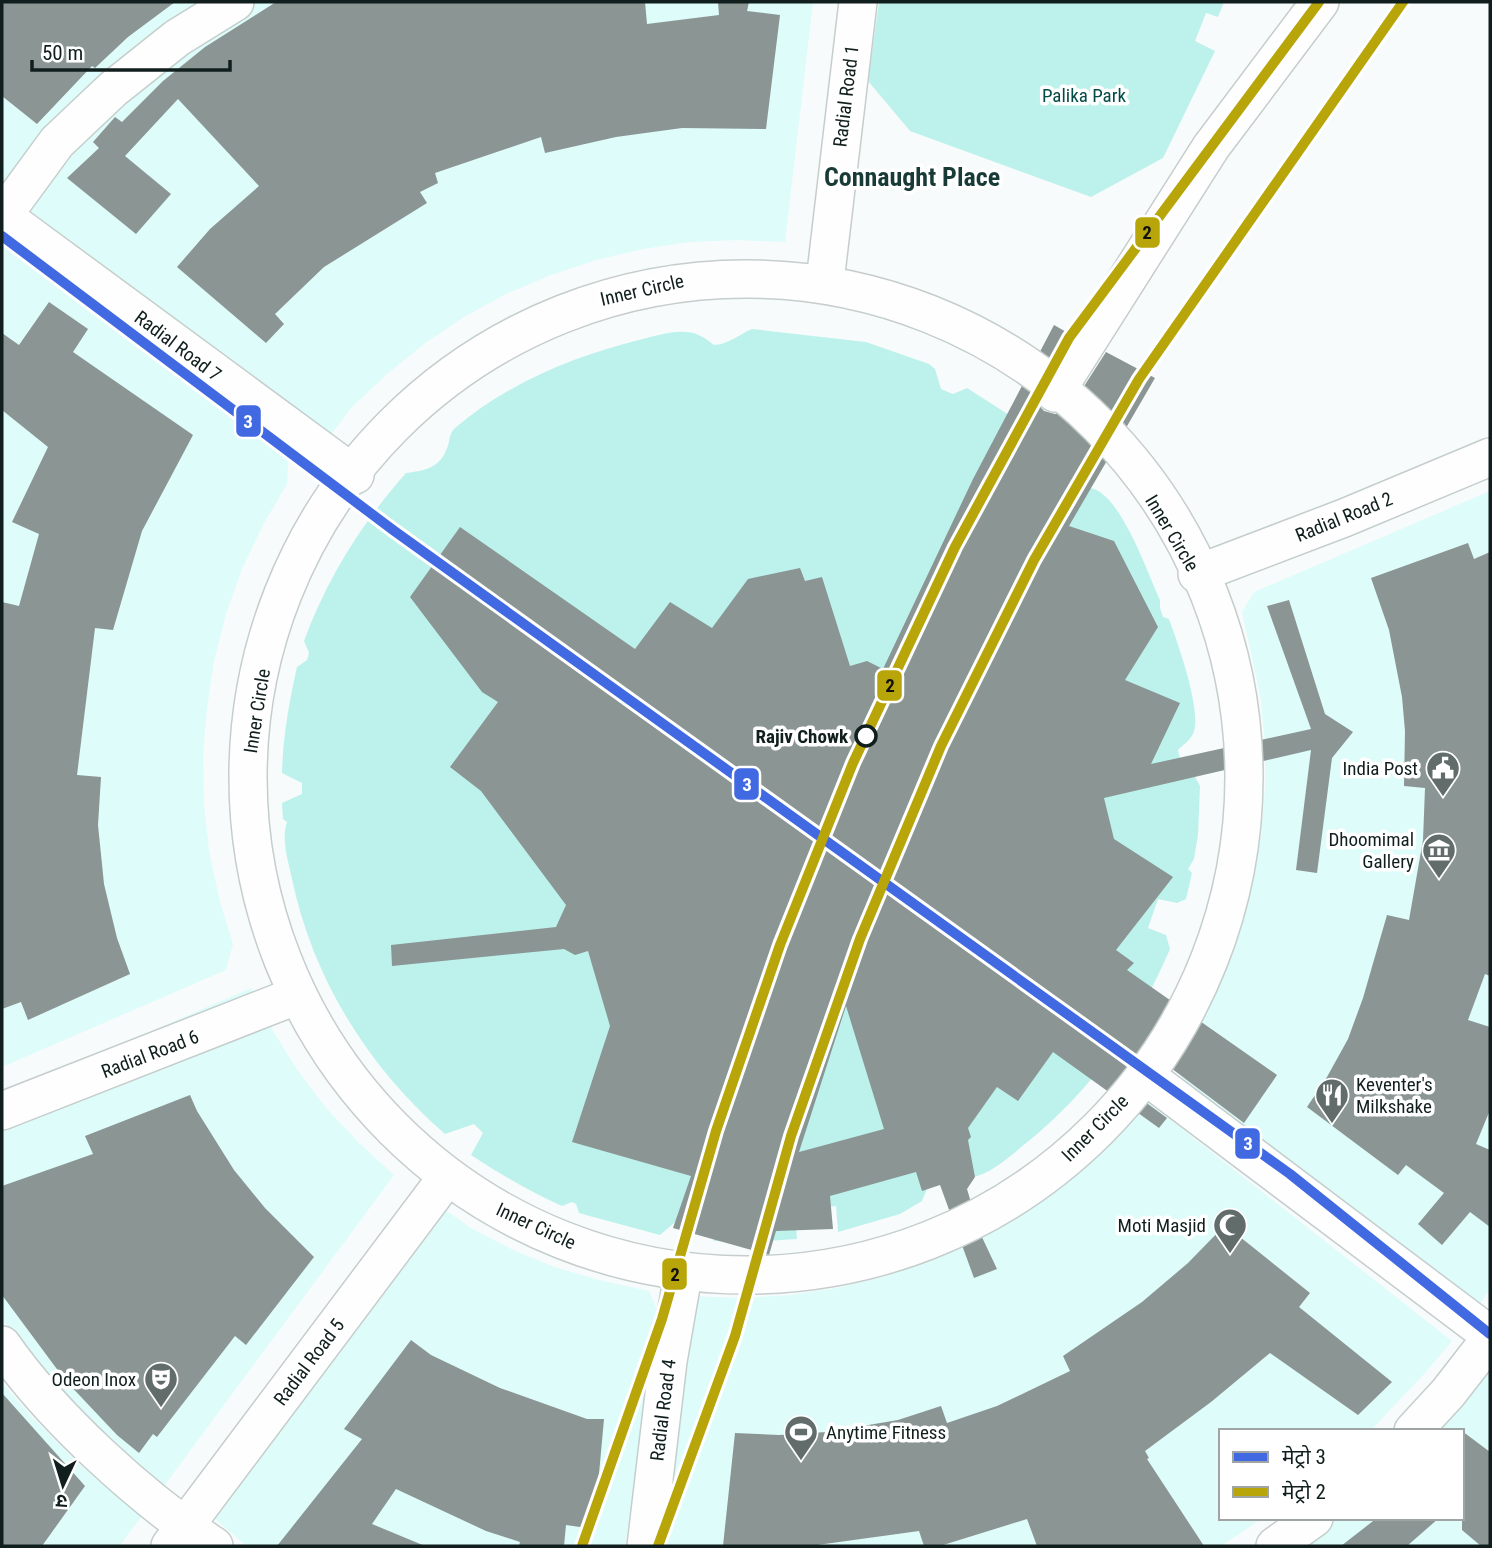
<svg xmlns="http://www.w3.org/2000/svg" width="1492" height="1548" font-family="'Roboto Condensed','Noto Sans Devanagari',sans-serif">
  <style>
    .built { fill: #defcf9 }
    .green { fill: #bdf2ec }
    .building { fill: #8a9594; fill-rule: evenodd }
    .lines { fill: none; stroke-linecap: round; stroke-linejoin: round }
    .minor-casing { stroke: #c5cecd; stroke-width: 40 }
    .minor { stroke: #fefefe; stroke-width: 37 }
    .metro-1-casing { stroke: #fff; stroke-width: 16 }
    .metro-2-casing { stroke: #fff; stroke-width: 16 }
    .metro-1 { stroke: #4169e1; stroke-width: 10 }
    .metro-2 { stroke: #b7a509; stroke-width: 10 }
    .stop-dot { fill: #fff; stroke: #101f1d; stroke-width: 3.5 }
    .labels { text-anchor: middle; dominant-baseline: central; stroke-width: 7; stroke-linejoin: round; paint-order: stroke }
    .park-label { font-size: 19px; fill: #034b46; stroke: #fff }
    .street-label { font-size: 19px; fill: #101f1d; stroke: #fff }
    .stop-label { font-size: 19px; font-weight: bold; fill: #101f1d; stroke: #fff; text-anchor: end }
    .poi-label { font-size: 19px; fill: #101f1d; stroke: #fff; text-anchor: end }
    .district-label { font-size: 26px; font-weight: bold; fill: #193b37; stroke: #fff }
    .line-badge { stroke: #fff; stroke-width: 2.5 }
    .badge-label { font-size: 19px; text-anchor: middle; font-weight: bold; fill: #fff }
    .pale-badge-label { font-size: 19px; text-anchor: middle; font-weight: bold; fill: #111 }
  </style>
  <rect width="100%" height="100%" fill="#f7fbfb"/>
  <g class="built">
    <polygon points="2,2 203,2 44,136 2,184"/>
    <polygon points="253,2 813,2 785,242 737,240 690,242 643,249 596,260 551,275 506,294 464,317 424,344 387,374 352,407 330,436 21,206 121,99"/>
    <polygon points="2,234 289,448 287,484 263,525 242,569 226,614 214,661 207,708 203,755 204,804 209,851 219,898 233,944 226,970 2,1067"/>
    <polygon points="1490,491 1490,1289 1477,1308 1182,1088 1180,1057 1205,1016 1225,973 1241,929 1253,883 1261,836 1265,789 1265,742 1260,694 1242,612 1254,592"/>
    <polygon points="251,988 273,1031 298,1071 327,1109 359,1143 394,1175 164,1486 97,1428 54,1383 2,1319 2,1096"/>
    <polygon points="1149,1103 1452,1341 1425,1373 1370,1431 1221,1431 1221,1518 1263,1518 1221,1546 659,1546 691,1296 743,1298 790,1295 837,1288 883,1277 927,1262 971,1243 1012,1220 1051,1194 1088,1164"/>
    <polygon points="445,1210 471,1228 513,1250 557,1268 603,1281 649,1291 658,1312 625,1546 249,1546 243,1543 215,1519"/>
    <polygon points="1481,1364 1490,1371 1490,1546 1289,1546 1327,1518 1462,1518 1462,1431 1424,1431"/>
    <polygon points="2,1383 31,1416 77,1462 141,1517 119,1546 2,1546"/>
  </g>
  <g class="green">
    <polygon points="879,2 1224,2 1218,17 1206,13 1195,41 1215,51 1163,158 1091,197 910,131 868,81"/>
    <path d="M752 329 866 342 929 364 935 369 941 389 953 394 967 388 1020 422 1090 488C1120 492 1148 574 1160 600V608L1163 617 1169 619C1177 641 1203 713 1193 734 1190 740 1183 745 1178 750L1182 767 1194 775 1200 786 1198 835 1194 859 1188 869 1192 873 1186 899 1177 903 1158 899 1148 928 1166 935 1170 949C1137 1027 1087 1096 1020 1148 1008 1158 994 1170 980 1175 965 1181 948 1178 932 1177L922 1201 900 1214 838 1232 836 1206 795 1211 797 1239 749 1242 714 1241 704 1223 681 1217 660 1235 586 1215 579 1213 576 1204 572 1202 562 1206C530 1192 500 1174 471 1155L483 1133 474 1124 445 1134C368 1067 313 979 292 879 288 860 281 839 287 822L283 819 282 803 302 794V783L282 773C283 737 289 702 297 667L307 660 309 653 304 641C327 578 362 523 406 473 429 470 442 467 449 442 450 436 451 432 455 428 508 383 576 355 643 339 656 336 672 331 685 332 697 332 705 338 714 345 729 344 738 335 752 329Z"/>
  </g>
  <g class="building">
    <polygon points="2,2 175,2 128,37 95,68 92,66 37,124 2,96"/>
    <polygon points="276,2 645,2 647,24 719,15 718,2 749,2 747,11 780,15 766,129 682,128 616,137 545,153 541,137 435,173 438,183 420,192 427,203 324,267 275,314 284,324 266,343 177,267 210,229 259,186 178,99 125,156 171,194 136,234 67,178 99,148 93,142 115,117 122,122 163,81 205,47"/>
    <polygon points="49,302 88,329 73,352 193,435 142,531 113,630 95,628 77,775 101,777 98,825 104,884 117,938 130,974 28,1020 21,1002 2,1009 2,602 19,606 39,534 12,522 48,447 2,410 2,333 19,345"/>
    <path d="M1054 325 1068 333 1037 382 1034 391 1036 402 1044 411 1055 414 1065 411 1072 405 1106 352 1155 378 1069 526 1114 541 1158 627 1125 680 1180 703 1151 764 1311 729 1267 606 1289 600 1325 714 1353 732 1332 758 1317 873 1296 870 1311 750 1104 798 1114 839 1173 877 1116 950 1134 963 1127 970 1277 1075 1244 1123 1159 1059 1148 1055 1137 1057 1130 1063 1125 1073 1126 1084 1133 1093 1167 1118 1159 1128 1053 1052 1018 1101 997 1087 968 1128 971 1137 968 1140 975 1177 967 1189 980 1233 997 1269 974 1278 940 1185 922 1191 916 1172 830 1196 833 1229 776 1231 769 1255 673 1228 691 1176 572 1142 610 1026 588 951 575 955 564 949 392 966 391 945 556 927 566 905 481 791 450 767 498 702 482 692 410 597 460 527 635 649 670 602 712 628 748 579 800 568 805 581 822 577 850 666 867 661 883 669 973 479ZM846 1006 884 1129 799 1152Z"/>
    <polygon points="1468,543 1474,559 1490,552 1490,976 1485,974 1468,1020 1490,1027 1490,1110 1476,1144 1490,1150 1490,1227 1470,1212 1442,1245 1418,1224 1444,1193 1406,1165 1398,1175 1307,1107 1327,1077 1348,1039 1363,998 1387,915 1409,920 1423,840 1425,788 1404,786 1405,731 1402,697 1389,630 1371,578"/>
    <polygon points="190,1095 197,1111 234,1170 265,1208 314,1257 246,1345 235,1336 157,1437 153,1434 139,1453 117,1435 65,1380 2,1295 2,1186 93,1154 85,1136"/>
    <polygon points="1225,1225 1310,1293 1299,1307 1392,1382 1358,1415 1270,1353 1211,1402 1145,1451 1149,1458 1147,1459 1204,1546 1037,1546 1027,1519 940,1546 924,1546 919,1531 810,1546 723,1546 735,1433 779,1435 827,1432 898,1420 941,1406 947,1423 997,1406 1070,1371 1063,1356 1142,1302 1188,1263"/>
    <polygon points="411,1340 431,1355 500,1388 587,1419 604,1419 594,1529 566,1525 564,1546 519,1546 520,1542 486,1531 396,1489 372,1524 425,1546 277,1546 362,1439 344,1429"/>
    <polygon points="2,1393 85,1486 42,1546 2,1546"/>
    <polygon points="1462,1431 1490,1452 1490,1546 1481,1546 1462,1530"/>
    <polygon points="1377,1518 1439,1518 1407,1546 1341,1546"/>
  </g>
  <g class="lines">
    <g class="minor-casing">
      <g id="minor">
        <polyline points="2,215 355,475"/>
        <polyline points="2,217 57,142 113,89 177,38 235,2"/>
        <polyline points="826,273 858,2"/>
        <circle cx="746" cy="777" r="498"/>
        <polyline points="1055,393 1211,147 1320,2"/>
        <polyline points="1197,574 1344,518 1490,457"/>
        <polyline points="1146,1076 1490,1335"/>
        <polyline points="2,1111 298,995"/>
        <path d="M2 1345C52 1417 141 1498 214 1546"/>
        <polyline points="1413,1431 1448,1393 1490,1339"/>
        <polyline points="170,1546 447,1177"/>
        <polyline points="646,1546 668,1361 683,1275"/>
        <polyline points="1275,1546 1314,1518"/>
      </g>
    </g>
    <use href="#minor" class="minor"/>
    <g class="metro-1-casing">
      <polyline id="metro-1" points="2,236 393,530 1290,1174 1490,1334"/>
    </g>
    <g class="metro-2-casing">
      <g id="metro-2">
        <polyline points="582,1546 662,1319 716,1131 780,945 853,763 955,547 1069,338 1319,2"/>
        <polyline points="658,1546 735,1336 791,1136 860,939 941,746 1034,560 1139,379 1403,2"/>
      </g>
    </g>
    <use href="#metro-1" class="metro-1"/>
    <use href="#metro-2" class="metro-2"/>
  </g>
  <defs>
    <g id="civic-pin" transform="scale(1.75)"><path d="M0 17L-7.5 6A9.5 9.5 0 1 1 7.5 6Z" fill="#616c6b" stroke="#fff"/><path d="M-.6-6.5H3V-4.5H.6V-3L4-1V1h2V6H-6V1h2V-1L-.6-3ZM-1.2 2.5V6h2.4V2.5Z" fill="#fff"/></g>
    <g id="museum-pin" transform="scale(1.75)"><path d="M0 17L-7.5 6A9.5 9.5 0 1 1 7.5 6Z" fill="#616c6b" stroke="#fff"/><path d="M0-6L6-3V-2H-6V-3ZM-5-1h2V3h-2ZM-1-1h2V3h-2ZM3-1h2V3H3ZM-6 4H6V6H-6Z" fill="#fff"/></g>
    <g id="restaurant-pin" transform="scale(1.75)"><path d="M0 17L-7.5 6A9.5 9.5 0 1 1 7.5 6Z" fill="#616c6b" stroke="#fff"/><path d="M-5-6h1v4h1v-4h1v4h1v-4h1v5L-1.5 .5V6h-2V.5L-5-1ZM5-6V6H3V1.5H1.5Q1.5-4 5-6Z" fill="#fff"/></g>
    <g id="mosque-pin" transform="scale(1.75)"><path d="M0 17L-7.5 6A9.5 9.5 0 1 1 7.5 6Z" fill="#616c6b" stroke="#fff"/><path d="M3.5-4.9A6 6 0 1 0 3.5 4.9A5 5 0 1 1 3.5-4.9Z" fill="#fff"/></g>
    <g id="theatre-pin" transform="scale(1.75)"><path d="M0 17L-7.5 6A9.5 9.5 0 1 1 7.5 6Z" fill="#616c6b" stroke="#fff"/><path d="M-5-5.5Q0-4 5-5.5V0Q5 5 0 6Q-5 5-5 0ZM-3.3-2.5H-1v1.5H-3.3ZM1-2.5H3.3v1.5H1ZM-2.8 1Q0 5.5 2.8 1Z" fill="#fff"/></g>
    <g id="stadium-pin" transform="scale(1.75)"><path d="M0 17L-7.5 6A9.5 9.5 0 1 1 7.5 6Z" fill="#616c6b" stroke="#fff"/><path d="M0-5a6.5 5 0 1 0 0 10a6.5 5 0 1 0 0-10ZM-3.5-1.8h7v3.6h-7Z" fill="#fff"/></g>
  </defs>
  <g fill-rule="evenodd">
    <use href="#civic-pin" x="1443" y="768"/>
    <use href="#museum-pin" x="1439" y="850"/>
    <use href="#restaurant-pin" x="1332" y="1095"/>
    <use href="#mosque-pin" x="1230" y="1225"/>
    <use href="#theatre-pin" x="161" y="1379"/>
    <use href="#stadium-pin" x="801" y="1432"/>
  </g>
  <circle class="stop-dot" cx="866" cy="736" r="10"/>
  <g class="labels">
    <g class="park-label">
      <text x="1084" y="95">Palika Park</text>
    </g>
    <g class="street-label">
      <text transform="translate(846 96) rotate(-83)">Radial Road 1</text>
      <text transform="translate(642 290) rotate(-13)">Inner Circle</text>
      <text transform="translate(178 346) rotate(37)">Radial Road 7</text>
      <text transform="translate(1344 517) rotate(-22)">Radial Road 2</text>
      <text transform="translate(1172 533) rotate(59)">Inner Circle</text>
      <text transform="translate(257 711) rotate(-81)">Inner Circle</text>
      <text transform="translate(150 1054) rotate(-21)">Radial Road 6</text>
      <text transform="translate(1095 1128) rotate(-45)">Inner Circle</text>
      <text transform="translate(536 1226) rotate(25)">Inner Circle</text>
      <text transform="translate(309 1362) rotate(-53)">Radial Road 5</text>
      <text transform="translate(663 1410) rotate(-83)">Radial Road 4</text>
    </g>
    <g class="stop-label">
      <text x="848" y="736">Rajiv Chowk</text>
    </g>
    <g class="poi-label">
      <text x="1418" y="768">India Post</text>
      <text x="1414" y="839">Dhoomimal<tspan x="1414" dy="22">Gallery</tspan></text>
      <text x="1356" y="1084" text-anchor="start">Keventer's<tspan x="1356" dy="22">Milkshake</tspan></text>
      <text x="1206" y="1225">Moti Masjid</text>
      <text x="136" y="1379">Odeon Inox</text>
      <text x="826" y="1432" text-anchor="start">Anytime Fitness</text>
    </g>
    <g class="district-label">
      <text x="912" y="177">Connaught Place</text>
    </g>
  </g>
  <g class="line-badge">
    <rect x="1134" y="216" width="27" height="33" rx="7" fill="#b7a509"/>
    <rect x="235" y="404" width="27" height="34" rx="7" fill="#4169e1"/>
    <rect x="876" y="669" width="27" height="33" rx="7" fill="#b7a509"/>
    <rect x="733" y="767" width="27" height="34" rx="7" fill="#4169e1"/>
    <rect x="1234" y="1127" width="27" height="33" rx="7" fill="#4169e1"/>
    <rect x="661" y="1257" width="27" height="34" rx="7" fill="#b7a509"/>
  </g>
  <g class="badge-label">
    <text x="248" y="428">3</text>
    <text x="747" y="791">3</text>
    <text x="1248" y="1150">3</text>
  </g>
  <g class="pale-badge-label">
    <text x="1147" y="239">2</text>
    <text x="890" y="692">2</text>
    <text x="675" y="1281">2</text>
  </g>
  <rect width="1492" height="1548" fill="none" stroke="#101f1d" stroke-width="7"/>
  <rect x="1219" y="1429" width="245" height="91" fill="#ffffff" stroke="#9fa5a5" stroke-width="2"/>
  <rect x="1233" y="1452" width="35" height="10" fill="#4169e1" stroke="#9fa5a5" stroke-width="2"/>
  <text x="1282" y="1464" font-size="21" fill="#101f1d">मेट्रो 3</text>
  <rect x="1233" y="1487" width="35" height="10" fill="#b7a509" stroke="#9fa5a5" stroke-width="2"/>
  <text x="1282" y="1499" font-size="21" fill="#101f1d">मेट्रो 2</text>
  <g transform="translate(63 1485) rotate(184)" stroke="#ffffff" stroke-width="5" paint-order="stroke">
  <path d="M0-5L12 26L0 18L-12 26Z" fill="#101f1d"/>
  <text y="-10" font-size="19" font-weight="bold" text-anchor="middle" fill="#101f1d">उ</text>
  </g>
  <path d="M32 60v10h198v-10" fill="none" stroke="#101f1d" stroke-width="3.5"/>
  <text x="42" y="60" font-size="21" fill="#101f1d" stroke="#ffffff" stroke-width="5" paint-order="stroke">50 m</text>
</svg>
